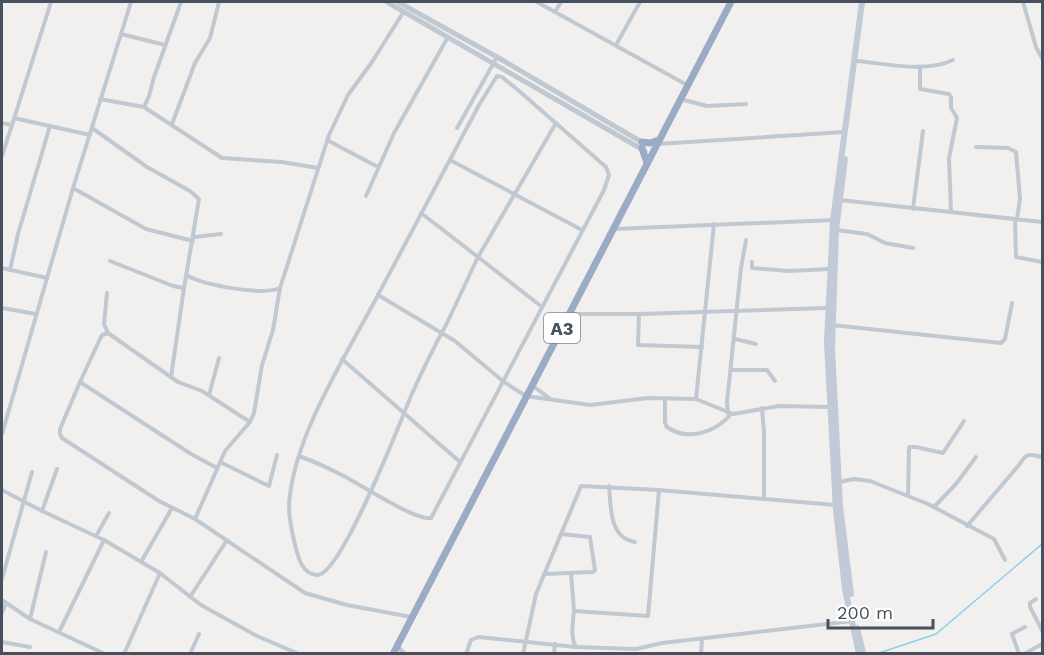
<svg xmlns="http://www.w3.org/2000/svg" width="1044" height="655" font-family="'Work Sans',sans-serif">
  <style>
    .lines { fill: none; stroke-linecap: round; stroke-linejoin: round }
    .stream { stroke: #8acded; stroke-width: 1.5 }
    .minor { stroke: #c0c8d1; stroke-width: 4 }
    .tertiary { stroke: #c0c8d1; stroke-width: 5 }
    .secondary { stroke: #c2cad8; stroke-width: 6 }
    .trunk { stroke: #9babc6; stroke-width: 7 }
    .labels { text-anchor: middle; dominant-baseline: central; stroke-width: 5; stroke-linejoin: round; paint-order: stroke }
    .shield { fill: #fff; stroke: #7e848e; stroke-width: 1.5 }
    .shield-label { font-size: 18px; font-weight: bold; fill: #47505d }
  </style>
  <rect width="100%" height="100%" fill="#f2f0ef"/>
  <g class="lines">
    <polyline class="stream" points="876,654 936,634 1042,544"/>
    <g class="minor">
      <polyline points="537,2 687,85"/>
      <polyline points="1023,2 1036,47 1042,58"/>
      <polyline points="555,12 561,2"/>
      <polyline points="121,34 165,45"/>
      <polyline points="616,45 640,2"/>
      <path d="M858 61C887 64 926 73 953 60"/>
      <polyline points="920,67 920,89 949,94 951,97 951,108 957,118 949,158 951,212"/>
      <polyline points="100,99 144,107 222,158 282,162 318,168"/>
      <polyline points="680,99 707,106 746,104"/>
      <polyline points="144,107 149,96 154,77 181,2"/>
      <polyline points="14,118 90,135"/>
      <polyline points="2,123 12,125 2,156"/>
      <polyline points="172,124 195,63 210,38 219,2"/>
      <polyline points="12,125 51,2"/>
      <polyline points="92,128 147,167 190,191 199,199 184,288 173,286 110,261"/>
      <polyline points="457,128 497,57"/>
      <polyline points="327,140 378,167"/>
      <polyline points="657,144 844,132"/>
      <polyline points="976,147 1008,148 1016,152 1020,199 1017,219"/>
      <polyline points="450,160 582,230"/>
      <polyline points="73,188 146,229 193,241"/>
      <polyline points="366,196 394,133 448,37"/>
      <polyline points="840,200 1042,222"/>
      <polyline points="913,209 923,131"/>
      <polyline points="421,213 478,257 556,123"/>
      <polyline points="1015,219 1016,257 1042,262"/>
      <polyline points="714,224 696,399 733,414 779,406 830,407"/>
      <polyline points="614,229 834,220"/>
      <polyline points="836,230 867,234 885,243 913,248"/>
      <polyline points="194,237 221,234"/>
      <polyline points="752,262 752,268 789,271 829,269"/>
      <polyline points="2,268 47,278"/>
      <polyline points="10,270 18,234 50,126"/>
      <path d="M188 276C205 285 262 296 280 288"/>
      <polyline points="107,293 104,324 108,333 178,382 202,391 250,422"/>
      <path d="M542 307 478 257 447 323C434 347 422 371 411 396 400 422 341 576 317 575 303 574 299 560 296 549 292 532 287 512 290 495 298 429 347 354 378 295L455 341 504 382 526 396 590 405 648 398 696 399"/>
      <polyline points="2,308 36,314"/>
      <polyline points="569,314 639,314 828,308"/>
      <polyline points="639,314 638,345 702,347"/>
      <polyline points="832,325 1001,343 1005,339 1012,303"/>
      <polyline points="735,339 756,344"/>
      <polyline points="342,359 460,462"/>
      <polyline points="731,370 767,370 775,381"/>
      <polyline points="171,377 184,288"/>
      <polyline points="80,382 100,339 102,335 108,333"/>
      <polyline points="532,385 549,398"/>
      <polyline points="209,395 219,358"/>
      <path d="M665 399V423L667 427C688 442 716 432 731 414"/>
      <polyline points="762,408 764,432 764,498"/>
      <polyline points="728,413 727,402 741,268 746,240"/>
      <polyline points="2,434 73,188 131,2"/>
      <path d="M299 456C313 461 328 468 342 475 359 484 416 521 431 518L604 190 609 175 606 167 518 90 502 77 497 76 479 105 378 295"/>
      <polyline points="220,462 269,486 277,455"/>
      <polyline points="217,468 191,454 80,382 60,429 60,434 62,438 159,501 195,519 305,593 347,605 411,617"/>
      <polyline points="839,482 854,479 870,481 928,504 994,539 1005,560"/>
      <path d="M609 486C611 507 609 538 635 542"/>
      <polyline points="2,490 42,511 104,540 160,573 201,605 257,636 299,654"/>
      <polyline points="908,496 909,447 916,447 943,453 964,421"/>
      <polyline points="934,507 956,484 976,457"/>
      <polyline points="42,511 57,469"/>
      <polyline points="195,519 225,451 250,422 254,413 262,365 273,330 280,288 329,135 348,95 372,62 404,11"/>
      <path d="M967 526 1019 465C1027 452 1029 454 1042 457"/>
      <polyline points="96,536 109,513"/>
      <polyline points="141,562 172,508"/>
      <polyline points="571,573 574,611"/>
      <polyline points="544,574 593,572 595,570 590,537 561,534"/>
      <polyline points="2,579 32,472"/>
      <polyline points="190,597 227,540"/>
      <polyline points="1036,599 1030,603 1030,607 1042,630"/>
      <polyline points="2,600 30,619 105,654"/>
      <polyline points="2,613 6,603"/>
      <polyline points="30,619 46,552"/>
      <polyline points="59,632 104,540"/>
      <polyline points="2,642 30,647"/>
      <polyline points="397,646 405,654"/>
      <path d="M576 647C570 637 573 622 574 611L648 616 659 490 835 505"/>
      <polyline points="124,654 160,573"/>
      <polyline points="190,654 199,634"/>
      <polyline points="466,654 471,640 478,637 576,647 636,649 662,643 852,621"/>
      <polyline points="523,654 536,594 581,486 659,490"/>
      <polyline points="554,654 555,644"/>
      <polyline points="701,654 702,639"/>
      <polyline points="1019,654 1012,634 1025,627"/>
      <polyline points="1024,654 1042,644"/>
    </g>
    <g class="tertiary">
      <polyline points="387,2 645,151"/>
      <polyline points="398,2 497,57 645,144"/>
    </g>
    <g class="secondary">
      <polyline points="845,159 836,230 832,348 840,506 851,594"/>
      <polyline points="857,628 863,653"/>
      <polyline points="859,654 845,589 836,511 827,342 833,220 862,2"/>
    </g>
    <g class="trunk">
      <polyline points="642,142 650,143 659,140"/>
      <polyline points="642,148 647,163"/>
      <polyline points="393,654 731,2"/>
    </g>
  </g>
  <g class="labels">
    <rect class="shield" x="544" y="313" width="36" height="30" rx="4.5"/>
    <g class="shield-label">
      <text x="562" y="328">A3</text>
    </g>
  </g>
  <rect width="1044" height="655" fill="none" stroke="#47505d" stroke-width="6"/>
  <path d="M828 619v9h105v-9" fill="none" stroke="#47505d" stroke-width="3"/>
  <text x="837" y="619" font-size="18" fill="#47505d" stroke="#ffffff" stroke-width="4.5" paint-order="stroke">200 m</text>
</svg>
